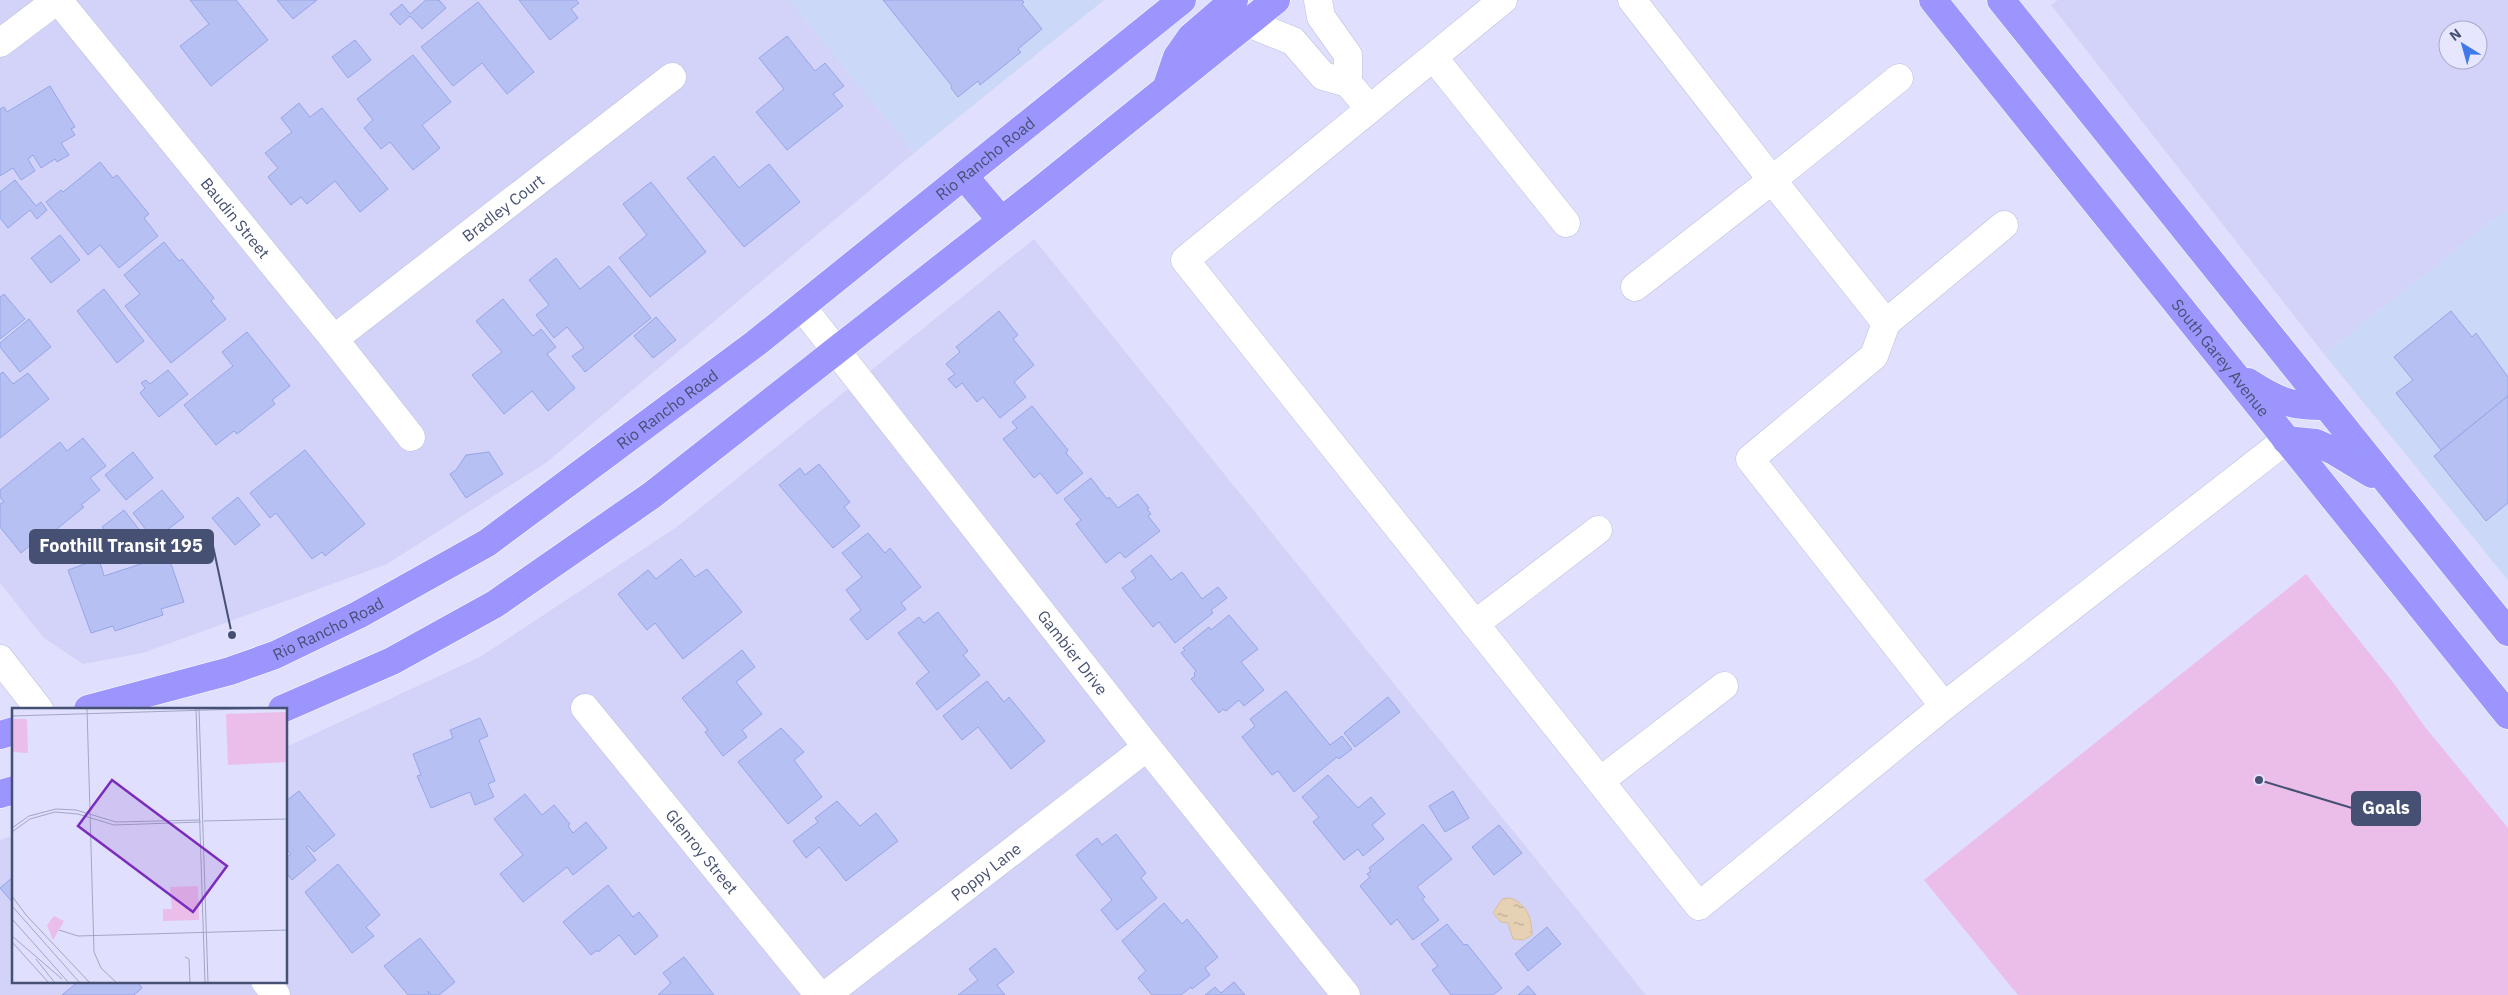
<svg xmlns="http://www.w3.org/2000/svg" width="2508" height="995" font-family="'IBM Plex Sans',sans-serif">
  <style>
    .residential { fill: #d3d3f9; fill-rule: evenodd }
    .commercial { fill: #ccd8f7 }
    .garden { fill: #eabee9 }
    .water { fill: url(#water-ripples); stroke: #d8be9a }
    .building { fill: #b6c0f3; stroke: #96a5e6 }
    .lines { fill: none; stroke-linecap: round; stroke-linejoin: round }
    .minor-casing { stroke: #bbbfe1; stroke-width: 29 }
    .major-casing { stroke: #fff; stroke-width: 29 }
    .minor { stroke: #fff; stroke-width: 28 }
    .major { stroke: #9c95fe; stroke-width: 28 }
    .labels { text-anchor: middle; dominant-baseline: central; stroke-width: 4.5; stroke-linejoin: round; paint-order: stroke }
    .street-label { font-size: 16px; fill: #465073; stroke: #e7e6ff }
    .inset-road { fill: none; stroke: #a2a6c6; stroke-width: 1 }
    .view { fill: #7b2cbf; fill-opacity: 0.15; stroke: #7b2cbf; stroke-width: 2.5 }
    .inset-edge { fill: none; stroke: #465073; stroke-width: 2.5 }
    .leader { fill: none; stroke: #465073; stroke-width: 2 }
    .callout-dot { fill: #465073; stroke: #e7e6ff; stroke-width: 2 }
    .callout { fill: #465073; stroke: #465073; stroke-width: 2 }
    .callout-label { font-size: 18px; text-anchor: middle; font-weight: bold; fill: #fff }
  </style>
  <defs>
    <pattern id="water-ripples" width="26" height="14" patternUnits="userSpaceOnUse" patternTransform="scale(1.25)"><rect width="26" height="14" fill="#e6d1b4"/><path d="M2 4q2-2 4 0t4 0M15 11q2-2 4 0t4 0" fill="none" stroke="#bcac97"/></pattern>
  </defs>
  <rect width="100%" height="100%" fill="#e0dffd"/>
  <g class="residential">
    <polygon points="0,0 789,0 914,153 547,462 387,564 143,653 83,664 44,638 0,583"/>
    <path d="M2058 0H2508V208L2324 354 2051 5ZM2448 30H2478V60H2448Z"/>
    <polygon points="1034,239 1646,995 0,995 0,840 14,835 14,981 286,981 286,747 480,657 678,526"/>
  </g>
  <g class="commercial">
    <polygon points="789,0 1104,0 914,153"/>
    <polygon points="2508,208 2508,580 2324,354"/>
  </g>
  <polygon class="garden" points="2306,574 2395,685 2425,727 2508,828 2508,995 2018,995 1924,880"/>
  <path class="water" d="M1510 898C1527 904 1532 918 1532 935L1523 940 1513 939 1508 923 1501 922 1493 913 1502 899Z"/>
  <g class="building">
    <polygon points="190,0 236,0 268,40 211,86 180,46 209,24"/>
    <polygon points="277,0 317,0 293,19"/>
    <polygon points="426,0 439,0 446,8 422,29 410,16 400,25 390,14 402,4 410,14"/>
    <polygon points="519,0 576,0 579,3 571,9 578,18 550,40"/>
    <polygon points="883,0 1022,0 1024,2 1022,4 1042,29 1018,49 1021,52 980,85 978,81 958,97 951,88 952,86"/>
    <polygon points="478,2 534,72 507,94 482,63 453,86 421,47"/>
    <polygon points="787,36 815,71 825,63 844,86 833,94 843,106 787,150 756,112 784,89 759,58"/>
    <polygon points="355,40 371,60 348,78 332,57"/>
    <polygon points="413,55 451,102 422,125 440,148 413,170 390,142 381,149 364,128 373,120 357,99"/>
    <polygon points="50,86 75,127 71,129 75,135 61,143 69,155 57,162 55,159 41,168 33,155 28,159 35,171 21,180 13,168 0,176 0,109 4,107 7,112"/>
    <polygon points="299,103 310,117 322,108 388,189 360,212 335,181 307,204 301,197 291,205 268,177 278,168 265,153 292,132 281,118"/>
    <polygon points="714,156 739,188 769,164 800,202 744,247 687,178"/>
    <polygon points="100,162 113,178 117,175 149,214 144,218 158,236 119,268 100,245 88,255 46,202 61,190 63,192"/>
    <polygon points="15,180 36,206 41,202 47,210 37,219 30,210 8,228 0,218 0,192"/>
    <polygon points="651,182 706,252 650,297 619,258 647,235 623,204"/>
    <polygon points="60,235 80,260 51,283 31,258"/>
    <polygon points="164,242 179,261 182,259 214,298 211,301 226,319 171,363 125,306 140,294 124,275"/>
    <polygon points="556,258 580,289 609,266 651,318 585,372 572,356 584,348 567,327 554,338 536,315 549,305 529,280"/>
    <polygon points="104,289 144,341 117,363 77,311"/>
    <polygon points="4,294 25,319 0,339 0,297"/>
    <polygon points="503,299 533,336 541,329 556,347 547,354 575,388 548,411 532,391 504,414 472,375 502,352 476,321"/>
    <polygon points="999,311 1018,335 1013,339 1034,365 1014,382 1026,397 1000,418 983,397 977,402 962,383 956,388 948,379 955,374 946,364 960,352 956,347"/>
    <polygon points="2451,311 2472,337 2476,333 2508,377 2508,396 2441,450 2396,393 2413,380 2394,357"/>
    <polygon points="656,317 676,340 653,358 634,336"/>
    <polygon points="29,319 51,347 20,372 0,347 0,343"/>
    <polygon points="247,332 290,386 272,400 275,404 237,434 234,431 216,445 184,405 233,366 222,352"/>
    <polygon points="168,370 188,394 159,417 140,393 145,388 141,383 146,380 150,384"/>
    <polygon points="3,372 13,384 28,373 49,399 0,438 0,374"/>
    <polygon points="2508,396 2508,503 2486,521 2434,456"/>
    <polygon points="1032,406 1068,450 1066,453 1083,473 1057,494 1040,473 1034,478 1003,439 1017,428 1012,422"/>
    <polygon points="83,438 106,466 90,478 100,490 81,505 84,507 42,541 40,537 21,553 0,527 0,504 4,502 0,497 0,490 60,442 67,451"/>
    <polygon points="305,450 365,524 325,556 322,552 312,559 276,513 270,518 250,493"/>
    <polygon points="133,452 153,478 126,500 105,475"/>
    <polygon points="489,452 503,474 466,498 450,474 456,470 466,455"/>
    <polygon points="819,464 850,502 844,507 860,526 833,548 779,485 800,468 805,475"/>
    <polygon points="1091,478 1107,499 1109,497 1118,508 1138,494 1149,508 1147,509 1151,514 1148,516 1160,531 1125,558 1120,552 1106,563 1076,524 1081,520 1064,499"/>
    <polygon points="162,490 184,517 154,540 133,513"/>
    <polygon points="238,497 260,525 235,545 212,518"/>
    <polygon points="124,510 141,532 119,549 102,527"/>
    <polygon points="868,533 885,553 890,548 921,587 901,603 906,609 867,640 850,619 861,610 846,590 862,577 842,553"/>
    <polygon points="168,555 184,602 161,609 163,615 115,631 113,626 91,633 68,570 99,559 104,576"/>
    <polygon points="1151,555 1171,580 1182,572 1202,599 1218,587 1227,598 1211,610 1213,613 1175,643 1159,622 1153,627 1122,588 1136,578 1131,571"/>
    <polygon points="681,559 695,577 707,569 742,612 683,659 655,623 647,630 618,594 648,570 656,579"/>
    <polygon points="938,612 968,651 963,655 980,675 937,710 916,683 929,672 898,633 919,617 924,623"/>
    <polygon points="1229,615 1258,649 1241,662 1264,690 1244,706 1239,700 1226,711 1223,709 1219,713 1191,679 1195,676 1194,673 1196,671 1181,653 1185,650 1183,648 1209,627 1211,630"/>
    <polygon points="742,650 755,667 736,682 762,714 742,730 747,737 723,756 705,732 708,730 682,698"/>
    <polygon points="987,681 1004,702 1009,697 1045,741 1011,769 978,727 962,740 943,716"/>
    <polygon points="1286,691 1330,745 1342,736 1352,749 1339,759 1337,757 1294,792 1278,771 1272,775 1242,737 1255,726 1250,719"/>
    <polygon points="1388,697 1400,712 1355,747 1344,733"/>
    <polygon points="480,718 488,736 479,740 495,781 488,784 494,797 475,805 470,792 431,808 417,776 421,775 413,754 453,738 450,730"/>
    <polygon points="781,728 804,752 794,760 822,797 788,824 738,762"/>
    <polygon points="1328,775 1358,808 1371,797 1385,814 1372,825 1384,839 1363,856 1358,849 1344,860 1313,822 1319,817 1302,797"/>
    <polygon points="299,791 335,835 314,852 308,846 306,847 316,860 292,880 286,873 286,858 291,854 286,848 286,801"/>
    <polygon points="1453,791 1469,818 1445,832 1429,806"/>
    <polygon points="525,794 542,815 554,805 570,824 568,826 573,833 586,822 607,848 573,875 567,867 523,902 500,874 523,855 494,819"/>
    <polygon points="837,801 860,826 876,813 898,841 846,881 819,847 806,858 793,841 818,822 815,818"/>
    <polygon points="1423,824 1452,859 1417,887 1425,897 1422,899 1439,920 1413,940 1397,919 1391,925 1360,886 1370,877 1367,874 1371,871 1369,868"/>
    <polygon points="1499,825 1522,853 1494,875 1472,847"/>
    <polygon points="1116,834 1146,873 1141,878 1157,898 1117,930 1101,910 1112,900 1076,855 1097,838 1102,845"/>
    <polygon points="338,864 380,915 366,927 374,936 352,953 305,892"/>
    <polygon points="14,876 14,904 0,888"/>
    <polygon points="608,885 633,917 639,912 658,936 635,955 619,935 598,952 597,950 591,955 563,922"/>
    <polygon points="1164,903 1182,924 1187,919 1218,957 1205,968 1210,975 1192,989 1191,987 1181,995 1152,995 1138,978 1146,971 1122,941"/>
    <polygon points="1447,924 1464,945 1467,944 1502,988 1493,995 1451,995 1432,970 1438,966 1421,944"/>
    <polygon points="1547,927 1561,944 1528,971 1515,954"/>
    <polygon points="420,938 455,982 439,995 431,995 428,991 429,995 408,995 384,966"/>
    <polygon points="995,948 1014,972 997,985 1005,995 958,995 978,980 969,969"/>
    <polygon points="684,957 714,995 658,995 671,983 663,973"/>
    <polygon points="79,981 137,981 142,988 134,995 62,995"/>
    <polygon points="1234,982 1245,995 1205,995 1215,987 1221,993"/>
    <polygon points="1528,986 1536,995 1518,995"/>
  </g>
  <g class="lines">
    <g class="minor-casing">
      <g id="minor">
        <path id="s1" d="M58 0 334 339 411 437"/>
        <polyline points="1318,0 1321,17 1348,55 1348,83"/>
        <polyline points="1503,0 1185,260 1475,624 1598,530"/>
        <polyline points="1632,0 1772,180 1635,287"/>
        <polyline points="1248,23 1293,41 1323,76 1348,83 1369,108"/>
        <polyline points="0,43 57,0"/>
        <polyline points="1434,58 1566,223"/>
        <path id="s2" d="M802 307 1147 747 1346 995"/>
        <polyline points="1886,323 2004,225"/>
        <path id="s3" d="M334 339 672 77"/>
        <polyline points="1475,624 1600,781 1724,686"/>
        <polyline points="0,659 39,709"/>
        <polyline points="1944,706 2286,440"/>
        <path id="s4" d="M585 708 819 995"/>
        <polyline points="1600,781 1699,906 1944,706 1750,459 1874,356 1886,323 1772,180 1899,78"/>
        <polyline points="265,981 276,995"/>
        <path id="s5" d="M826 995 1147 747"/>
      </g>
    </g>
    <g class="major-casing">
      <g id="major">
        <path id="s6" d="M1933 0 2508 715"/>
        <polyline points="2001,0 2508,632"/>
        <polyline points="1166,89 1177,57 1191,37 1234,0"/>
        <polyline points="964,176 1001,220"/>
        <path d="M2248 382C2277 401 2292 407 2326 406"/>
        <polyline points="2286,440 2316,443 2334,451 2372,474"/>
        <path id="s7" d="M88 709 230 671 275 655 358 615 487 543 756 343 1182 0"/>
        <polyline points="282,709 392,661 495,604 652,495 1038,192 1276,0"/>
        <polyline points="0,735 14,731"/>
        <polyline points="0,794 14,790"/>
      </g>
    </g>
    <use href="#minor" class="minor"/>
    <use href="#major" class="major"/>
  </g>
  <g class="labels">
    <g class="street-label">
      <text stroke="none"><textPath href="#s7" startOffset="1064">Rio Rancho Road</textPath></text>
      <text stroke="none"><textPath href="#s3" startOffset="214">Bradley Court</textPath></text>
      <text stroke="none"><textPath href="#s1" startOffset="281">Baudin Street</textPath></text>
      <text stroke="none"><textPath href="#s6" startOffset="459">South Garey Avenue</textPath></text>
      <text stroke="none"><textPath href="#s7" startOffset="659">Rio Rancho Road</textPath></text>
      <text stroke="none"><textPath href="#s7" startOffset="254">Rio Rancho Road</textPath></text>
      <text stroke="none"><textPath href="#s2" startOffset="439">Gambier Drive</textPath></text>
      <text stroke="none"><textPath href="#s4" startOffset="185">Glenroy Street</textPath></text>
      <text stroke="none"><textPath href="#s5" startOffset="202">Poppy Lane</textPath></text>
    </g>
  </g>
  <g transform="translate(12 708)">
    <rect width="275" height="275" fill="#e0dffd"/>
    <path d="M0 11H15L16 45 0 44ZM42 208 52 213 41 232 35 217Z" fill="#eabee9"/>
    <path d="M275 4V54L216 57 214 6Z" fill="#eabee9"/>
    <path d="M186 178 187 212 151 213V201H160L158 179Z" fill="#eabee9"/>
    <path class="inset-road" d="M75 0 82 244 89 260 105 275M184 0 193 275M187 0 196 275M0 8 262 0M192 113 275 111M0 120 17 108 44 101 64 102 104 114 188 112M0 124 18 111 43 104 66 106 102 117 189 114M0 188 14 207 78 275M0 198 68 275M0 211 57 275M47 222 66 228 275 222M0 228 50 271M0 234 37 275M173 249 177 251 178 275M24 251 43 275"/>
    <path class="view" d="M100 72 215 158 181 204 66 118Z"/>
    <rect width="275" height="275" class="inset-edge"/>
  </g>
  <path class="leader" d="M232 635L213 546M2259 780L2352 808"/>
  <g class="callout-dot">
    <circle cx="232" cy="635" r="5"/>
    <circle cx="2259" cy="780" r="5"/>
  </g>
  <g class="callout">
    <rect x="30" y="530" width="183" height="33" rx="5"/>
    <rect x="2352" y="792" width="68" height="33" rx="5"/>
  </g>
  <g class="callout-label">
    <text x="121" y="552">Foothill Transit 195</text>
    <text x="2386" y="814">Goals</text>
  </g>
  <g transform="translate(2463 45) rotate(323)"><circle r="24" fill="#e7e6ff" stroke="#a7aac7"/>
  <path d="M0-4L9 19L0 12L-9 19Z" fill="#407aea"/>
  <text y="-8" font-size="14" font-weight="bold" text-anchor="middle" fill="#465073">N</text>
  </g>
</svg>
